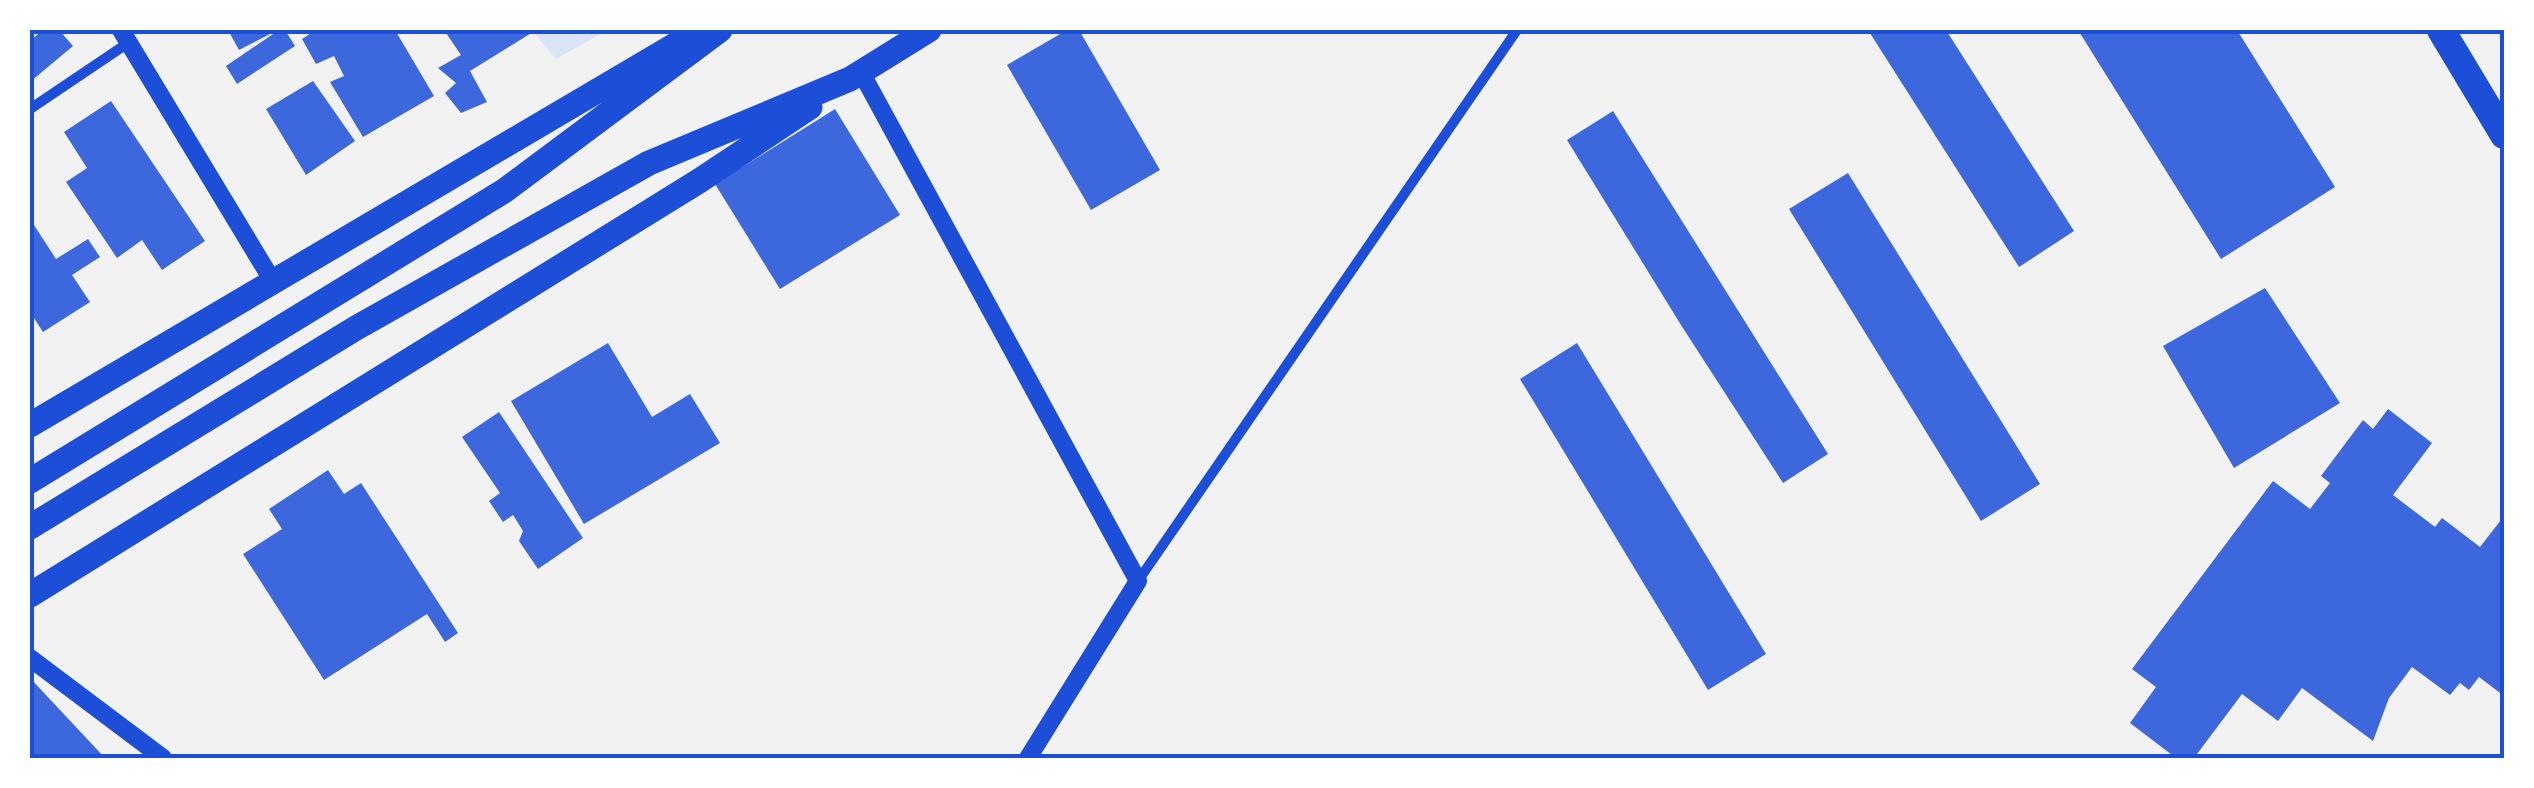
<svg xmlns="http://www.w3.org/2000/svg" width="2534" height="788" font-family="Cabin,sans-serif">
  <style>
    .green { fill: #dbe4f7 }
    .building { fill: #3d67dc }
    .lines { fill: none; stroke-linecap: round; stroke-linejoin: round }
    .path { stroke: #1d4ed8; stroke-width: 6 }
    .minor { stroke: #1d4ed8; stroke-width: 10 }
    .tertiary { stroke: #1d4ed8; stroke-width: 18 }
    .primary { stroke: #1d4ed8; stroke-width: 25 }
    .trunk { stroke: #1d4ed8; stroke-width: 28 }
    .neatline { fill: none; stroke: #1d4ed8; stroke-width: 4 }
  </style>
  <rect width="100%" height="100%" fill="#f2f2f2"/>
  <polygon class="green" points="532,30 608,30 556,59"/>
  <g class="building">
    <polygon points="43,30 59,30 73,46 30,82 30,41"/>
    <polygon points="228,30 278,30 239,50"/>
    <polygon points="279,30 285,30 295,46 237,84 226,66"/>
    <polygon points="316,30 395,30 434,96 363,137 330,82 344,76 334,56 316,64 302,39"/>
    <polygon points="444,30 532,30 533,32 470,71 487,102 461,113 445,93 456,83 438,68 461,55"/>
    <polygon points="1067,30 1079,30 1160,170 1091,210 1007,65"/>
    <polygon points="1868,30 1946,30 2074,231 2019,267"/>
    <polygon points="2078,30 2237,30 2335,187 2221,259"/>
    <polygon points="313,81 355,141 306,175 266,109"/>
    <polygon points="111,101 205,241 162,270 142,240 117,258 66,182 87,168 64,132"/>
    <polygon points="835,109 900,215 780,289 715,184"/>
    <polygon points="1613,111 1828,454 1783,483 1681,325 1567,140"/>
    <polygon points="1848,173 2040,484 1981,521 1789,209"/>
    <polygon points="30,219 56,259 88,239 100,257 72,275 90,302 43,332 30,312"/>
    <polygon points="2265,288 2340,403 2234,468 2163,346"/>
    <polygon points="608,343 652,417 690,394 720,443 584,524 511,401"/>
    <polygon points="1577,343 1766,654 1708,690 1520,379"/>
    <polygon points="2388,409 2432,443 2393,495 2435,527 2442,518 2480,547 2504,516 2504,642 2500,648 2504,651 2504,696 2479,677 2469,690 2460,683 2450,695 2412,667 2389,698 2373,741 2302,688 2278,721 2242,694 2194,758 2176,758 2130,723 2156,687 2132,669 2273,481 2310,509 2330,483 2321,476 2363,420 2373,429"/>
    <polygon points="499,412 583,538 538,569 519,541 523,531 513,515 503,522 489,501 500,493 462,437"/>
    <polygon points="328,470 344,494 361,483 458,633 445,642 427,614 324,680 243,554 282,529 269,509"/>
    <polygon points="30,678 105,758 30,758"/>
  </g>
  <g class="lines">
    <polyline class="path" points="2503,30 2504,32"/>
    <g class="minor">
      <polyline points="30,109 128,43"/>
      <polyline points="1138,581 1517,30"/>
    </g>
    <g class="tertiary">
      <polyline points="121,30 272,280"/>
      <polyline points="861,72 1138,581 1028,758"/>
      <polyline points="30,658 163,758"/>
    </g>
    <g class="primary">
      <polyline points="30,425 687,38"/>
      <polyline points="30,481 504,191 720,30"/>
      <polyline points="30,527 356,328 649,163 850,79 929,30"/>
      <polyline points="30,595 699,181 810,107"/>
    </g>
    <polyline class="trunk" points="2441,30 2504,135"/>
  </g>
  <rect width="2534" height="788" fill="none" stroke="#ffffff" stroke-width="65"/>
  <rect x="32" y="32" width="2470" height="724" class="neatline"/>
</svg>
